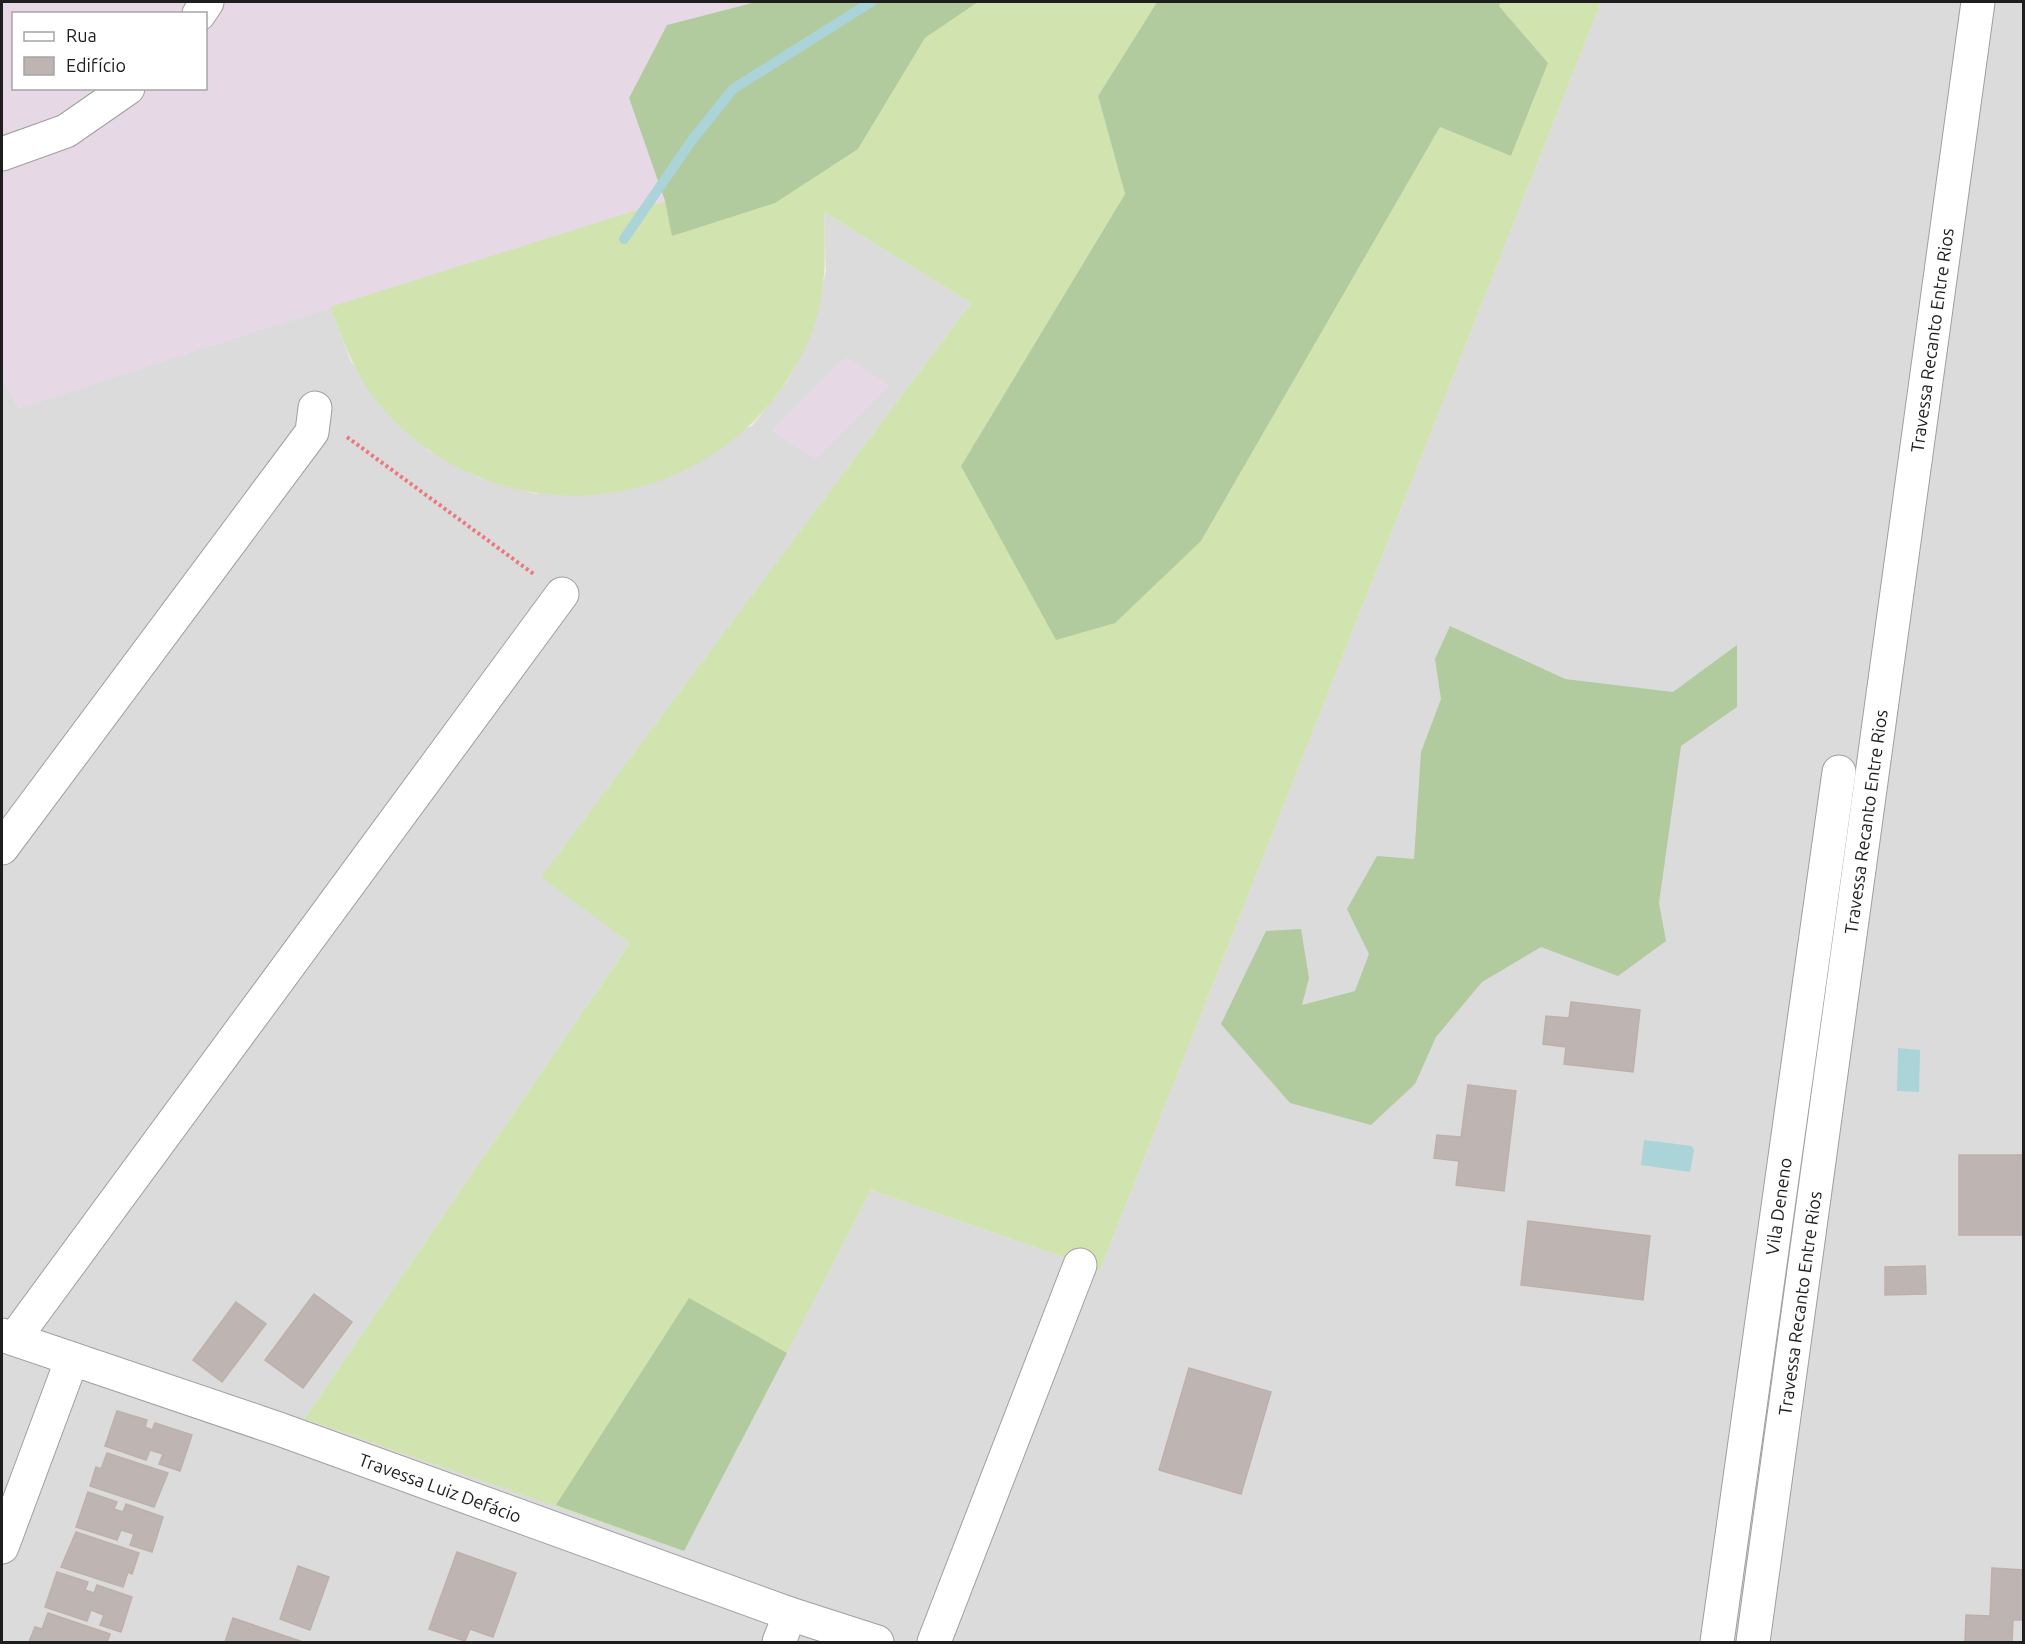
<svg xmlns="http://www.w3.org/2000/svg" width="2025" height="1644" font-family="Ubuntu,sans-serif">
  <style>
    .residential { fill: #dcdbdc }
    .industrial { fill: #e7d8e6; fill-rule: evenodd }
    .grass { fill: #d1e4b0 }
    .forest { fill: #b1ca9e }
    .water { fill: #aad4d8 }
    .lines { fill: none; stroke-linecap: round; stroke-linejoin: round }
    .stream { stroke: #aad4d8; stroke-width: 10 }
    .building { fill: #beb5b2; stroke: #beb0a9; stroke-width: 1.5 }
    .minor-casing { stroke: #9f9f9f; stroke-width: 35 }
    .path { stroke: #ec787d; stroke-width: 4; stroke-dasharray: 3 3; stroke-linecap: butt }
    .minor { stroke: #fff; stroke-width: 33 }
    .labels { text-anchor: middle; dominant-baseline: central; stroke-width: 4.5; stroke-linejoin: round; paint-order: stroke }
    .street-label { font-size: 18px; fill: #1e1e1e; stroke: #fff }
  </style>
  <rect width="100%" height="100%" fill="#eeeae5"/>
  <polygon class="residential" points="1601,2 2023,2 2023,1642 2,1642 2,378 19,408 330,307 351,362 428,450 479,478 536,494 752,426 788,380 813,327 826,271 824,212 971,303 542,876 630,943 304,1419 684,1550 871,1190 1100,1270"/>
  <g class="industrial">
    <path d="M2 2H756L667 25 629 98 665 201 19 408 2 378ZM14 14H206V88H14Z"/>
    <polygon points="846,357 890,385 816,459 772,431"/>
  </g>
  <path class="grass" d="M978 2H1157L1098 96 1125 194 961 466 1201 541 1440 127 1511 156 1548 63 1499 6 1501 2H1601L1100 1270 871 1190 684 1551 304 1419 630 943 541 877 971 303 824 212C825 251 827 291 813 329 745 509 515 554 385 411 358 381 344 344 330 307L665 201 673 236 858 149 925 38Z"/>
  <g class="forest">
    <polygon points="756,2 978,2 925,38 858,149 775,203 672,236 665,201 629,98 667,25"/>
    <polygon points="1157,2 1501,2 1499,6 1548,63 1511,156 1440,127 1201,541 1115,623 1056,640 961,466 1125,194 1098,96"/>
    <polygon points="1450,626 1565,679 1673,692 1737,645 1737,707 1681,746 1659,903 1666,941 1618,976 1541,947 1482,982 1436,1037 1415,1084 1371,1125 1290,1103 1221,1024 1266,931 1301,929 1309,978 1302,1005 1355,991 1369,954 1347,909 1377,856 1414,859 1421,752 1441,699 1435,659"/>
    <polygon points="689,1298 787,1353 684,1551 556,1505"/>
  </g>
  <g class="water">
    <polygon points="1898,1048 1920,1050 1919,1092 1897,1091"/>
    <polygon points="1644,1140 1692,1146 1694,1150 1690,1172 1641,1165"/>
  </g>
  <g class="lines">
    <polyline class="stream" points="624,239 692,140 733,89 871,2"/>
  </g>
  <g class="building">
    <polygon points="1571,1002 1640,1010 1633,1072 1564,1064 1566,1047 1543,1044 1546,1016 1569,1018"/>
    <polygon points="1468,1085 1516,1091 1504,1191 1456,1185 1459,1161 1434,1158 1437,1135 1461,1137"/>
    <rect x="1959" y="1155" width="65" height="80"/>
    <polygon points="1528,1221 1650,1236 1643,1300 1521,1285"/>
    <polygon points="1925,1266 1926,1294 1885,1295 1885,1267"/>
    <polygon points="314,1294 352,1322 303,1388 265,1360"/>
    <polygon points="236,1302 266,1324 222,1382 193,1360"/>
    <polygon points="1189,1368 1271,1392 1241,1494 1159,1470"/>
    <polygon points="117,1411 147,1420 145,1427 152,1430 155,1423 192,1435 180,1471 159,1464 163,1454 150,1450 146,1460 105,1446"/>
    <polygon points="107,1453 168,1473 154,1507 90,1486 96,1467 101,1469"/>
    <polygon points="88,1492 117,1502 114,1509 123,1512 126,1504 163,1517 152,1552 130,1545 134,1534 121,1530 117,1540 76,1527"/>
    <polygon points="76,1532 139,1553 132,1574 128,1572 123,1587 61,1567"/>
    <polygon points="457,1552 516,1573 493,1637 470,1629 465,1641 429,1629"/>
    <polygon points="298,1566 329,1577 310,1630 280,1619"/>
    <polygon points="1992,1568 2024,1570 2024,1620 2013,1620 2012,1642 1965,1642 1966,1615 1990,1616"/>
    <polygon points="57,1572 88,1582 85,1590 94,1593 97,1585 132,1597 121,1632 100,1625 104,1615 91,1610 87,1621 45,1607"/>
    <polygon points="48,1613 110,1634 107,1642 29,1642 35,1627 42,1629"/>
    <polygon points="233,1618 303,1642 225,1642"/>
  </g>
  <g class="lines">
    <g class="minor-casing">
      <g id="minor">
        <polyline points="199,14 207,2"/>
        <polyline points="2,154 66,131 128,88"/>
        <polyline points="2,848 312,432 315,408"/>
        <path id="s1" d="M2 1335 279 1429 790 1614 877 1642"/>
        <polyline points="14,1339 562,594"/>
        <polyline points="2,1547 72,1359"/>
        <polyline points="779,1642 790,1614"/>
        <polyline points="934,1642 1080,1265"/>
        <path id="s2" d="M1717 1642 1839 772"/>
        <path id="s3" d="M1753 1642 1978 2"/>
      </g>
    </g>
    <polyline class="path" points="347,437 535,575"/>
    <use href="#minor" class="minor"/>
  </g>
  <g class="labels">
    <g class="street-label">
      <text stroke="none"><textPath href="#s3" startOffset="1314">Travessa Recanto Entre Rios</textPath></text>
      <text stroke="none"><textPath href="#s3" startOffset="828">Travessa Recanto Entre Rios</textPath></text>
      <text stroke="none"><textPath href="#s2" startOffset="440">Vila Deneno</textPath></text>
      <text stroke="none"><textPath href="#s3" startOffset="342">Travessa Recanto Entre Rios</textPath></text>
      <text stroke="none"><textPath href="#s1" startOffset="464">Travessa Luiz Defácio</textPath></text>
    </g>
  </g>
  <rect width="2025" height="1644" fill="none" stroke="#1e1e1e" stroke-width="6"/>
  <rect x="12" y="12" width="195" height="78" fill="#ffffff" stroke="#a5a5a5" stroke-width="1.5"/>
  <rect x="24" y="32" width="30" height="9" fill="#ffffff" stroke="#a5a5a5" stroke-width="1.5"/>
  <text x="66" y="42" font-size="18" fill="#1e1e1e">Rua</text>
  <rect x="24" y="57" width="30" height="18" fill="#beb5b2" stroke="#a5a5a5" stroke-width="1.5"/>
  <text x="66" y="72" font-size="18" fill="#1e1e1e">Edifício</text>
</svg>
